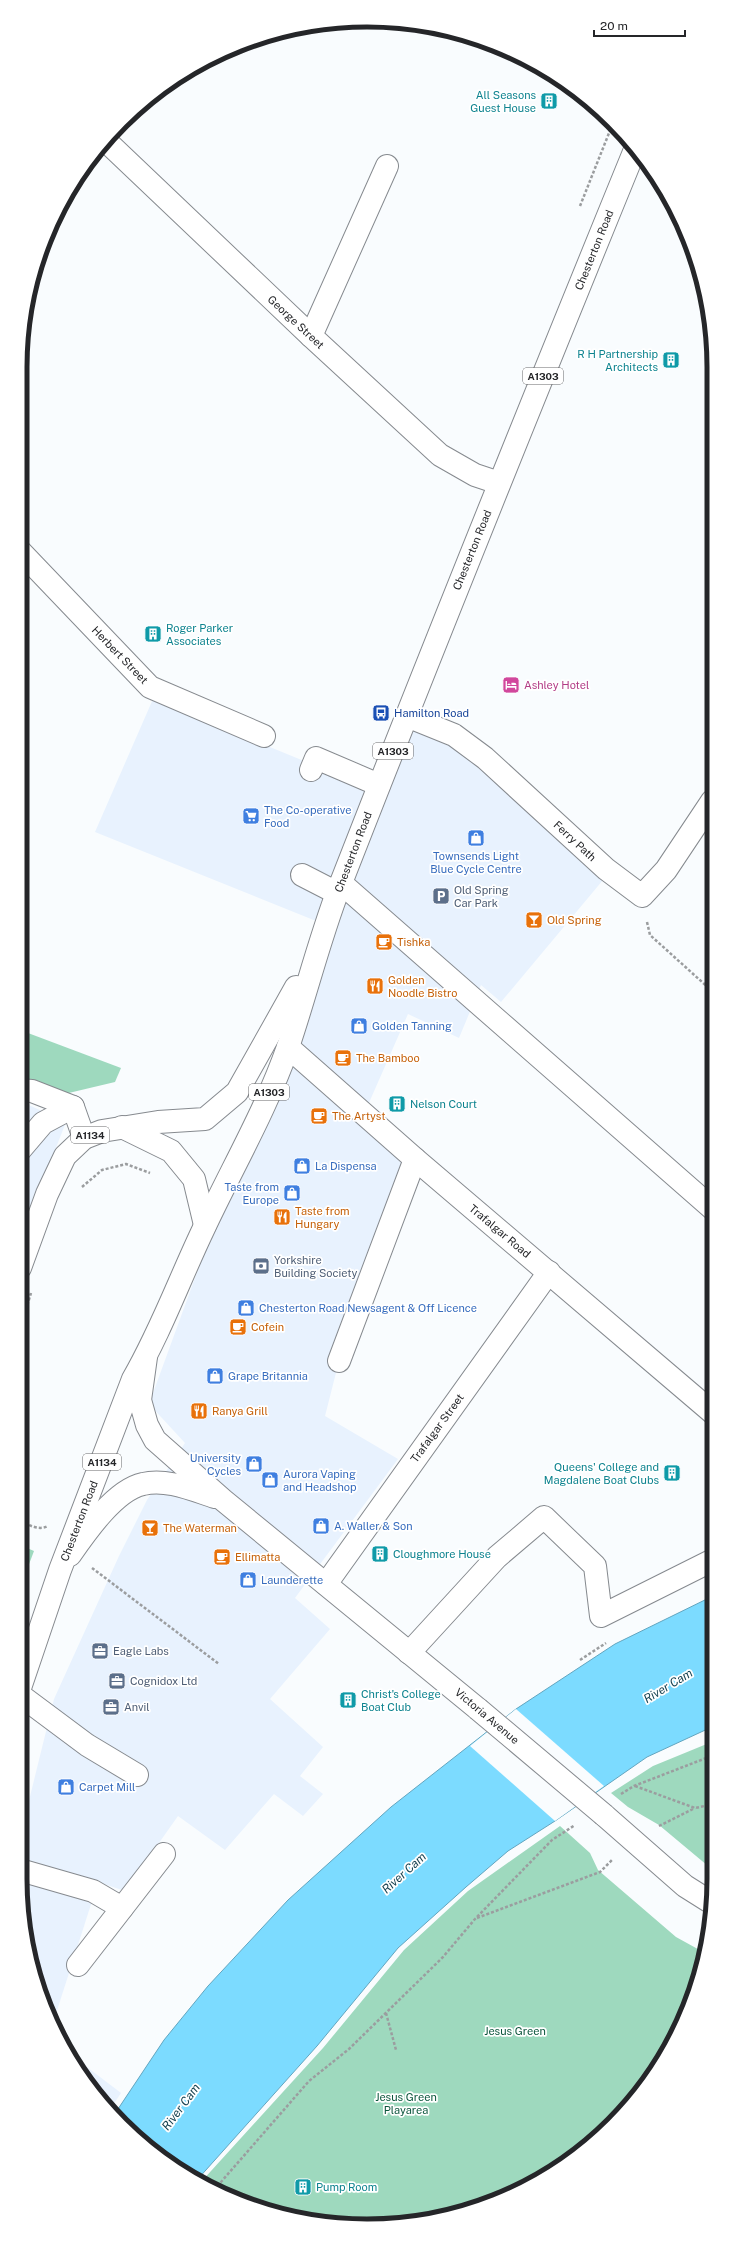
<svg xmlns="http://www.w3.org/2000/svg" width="734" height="2246" font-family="'Public Sans',sans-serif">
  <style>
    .built { fill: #e8f2fe }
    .green { fill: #9ed9be }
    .water { fill: #7cdbff; stroke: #62a5bf }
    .pier { fill: #f9fcfe }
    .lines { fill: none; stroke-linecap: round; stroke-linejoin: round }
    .minor-casing { stroke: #868a8f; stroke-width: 24 }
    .major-casing { stroke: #868a8f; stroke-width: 24 }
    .path { stroke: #9b9d9f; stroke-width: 2.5; stroke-dasharray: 3 2; stroke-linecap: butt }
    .minor { stroke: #fff; stroke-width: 22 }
    .major { stroke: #fff; stroke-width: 22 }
    .minor-bridge-casing { stroke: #868a8f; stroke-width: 24; stroke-linecap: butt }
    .minor-bridge { stroke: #fff; stroke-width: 22 }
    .labels { text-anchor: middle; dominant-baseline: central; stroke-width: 3.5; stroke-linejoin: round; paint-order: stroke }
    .shield { fill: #fff; stroke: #666769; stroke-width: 1 }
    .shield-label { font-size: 10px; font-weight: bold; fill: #252629 }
    .culture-label { font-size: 11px; fill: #0d838f; stroke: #fff; text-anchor: start }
    .street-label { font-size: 11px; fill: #252629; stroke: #fff }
    .hotel-label { font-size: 11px; fill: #b23c85; stroke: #fff; text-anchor: start }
    .transit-label { font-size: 11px; fill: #164399; stroke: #fff; text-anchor: start }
    .shop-label { font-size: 11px; fill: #366cbe; stroke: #fff; text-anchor: start }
    .service-label { font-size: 11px; fill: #4e5e75; stroke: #fff; text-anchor: start }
    .food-label { font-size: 11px; fill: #c56008; stroke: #fff; text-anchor: start }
    .park-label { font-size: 11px; fill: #0b553c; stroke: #fff }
    .water-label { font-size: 12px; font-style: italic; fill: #184352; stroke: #fff }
    .rim { fill: none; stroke: #252629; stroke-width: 5 }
  </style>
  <rect width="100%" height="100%" fill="#f9fcfe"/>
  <g class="built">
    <polygon points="153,699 382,793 411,725 453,741 608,874 501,1002 481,985 459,1038 408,1014 368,1105 415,1173 339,1361 325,1416 398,1459 295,1598 330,1629 270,1699 323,1747 300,1776 323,1794 303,1816 274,1794 225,1850 178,1816 125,1891 83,1877 20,1863 20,1837 54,1699 119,1556 147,1500 185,1443 149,1404 238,1160 331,927 95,832"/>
    <polygon points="20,1101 66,1122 20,1240"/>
    <polygon points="20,1879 93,1898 53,2023 46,2012 27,1946"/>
    <polygon points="75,2058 121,2093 109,2111 106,2108"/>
  </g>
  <g class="green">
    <polygon points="20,1030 121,1068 115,1082 56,1096 20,1083"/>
    <polygon points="20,1545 34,1551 20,1588"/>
    <polygon points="714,1741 714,1871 659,1825 628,1807 611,1793 653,1766"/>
    <polygon points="560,1826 590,1853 598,1870 676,1937 705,1953 688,2012 656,2072 613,2124 560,2167 457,2214 389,2225 322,2223 213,2190 201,2182 323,2048 404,1950 468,1891"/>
  </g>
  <polygon class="water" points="713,1596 714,1726 647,1757 555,1821 508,1851 466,1887 398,1948 317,2046 197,2180 156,2154 114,2115 164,2040 208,1986 288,1900 391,1807 516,1709 615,1644"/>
  <polygon class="pier" points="516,1709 604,1786 555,1821 470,1746"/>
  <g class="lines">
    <g class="minor-casing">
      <g id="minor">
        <polyline points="106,141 311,336 440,455 475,475 499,483"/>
        <polyline points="311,336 387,166"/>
        <polyline points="20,551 150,687 264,736"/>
        <polyline points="407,716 454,735 485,758 606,869 642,896 666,870 712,801"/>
        <polyline points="311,770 316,758 379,785"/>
        <polyline points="302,875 337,893"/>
        <polyline points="341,883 713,1209"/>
        <polyline points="288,1047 415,1159 713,1413"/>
        <polyline points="20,1090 32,1091 73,1107 84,1138"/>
        <polyline points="20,1150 43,1123 73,1107"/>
        <polyline points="146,1357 140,1400 147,1425 155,1440 223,1500 478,1709"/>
        <polyline points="339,1361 415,1159"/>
        <path d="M70 1555C86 1532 115 1490 143 1484 166 1478 193 1490 215 1497"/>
        <polyline points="326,1584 549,1272"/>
        <polyline points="409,1653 497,1557 544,1517 595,1566 601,1616 713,1560"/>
        <polyline points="20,1695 87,1745 137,1775"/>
        <polyline points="604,1815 685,1886 712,1903"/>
        <polyline points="20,1870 93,1891 122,1908"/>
        <polyline points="78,1965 164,1854"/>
      </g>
    </g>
    <g class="major-casing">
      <g id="major">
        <polyline points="122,1127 171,1151 194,1179 205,1225"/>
        <polyline points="20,1268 47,1194 65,1156 84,1138 102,1131 158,1122 205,1119 237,1092 296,987"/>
        <path d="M20 1688 60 1570 133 1379C161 1331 180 1278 204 1228 232 1168 266 1110 288 1047 306 994 319 940 339 888 435 642 534 397 634 152"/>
      </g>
    </g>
    <g class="path">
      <polyline points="580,206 613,123"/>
      <polyline points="647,922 650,935 712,991"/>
      <polyline points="82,1187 102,1170 126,1164 150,1173"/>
      <polyline points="20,1329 31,1293"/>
      <path d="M20 1521C29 1525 39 1531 48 1526"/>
      <polyline points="92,1568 219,1664"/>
      <polyline points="580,1660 606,1643"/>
      <polyline points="635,1786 695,1808 714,1804"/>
      <polyline points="621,1794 634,1786 714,1755"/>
      <polyline points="659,1826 695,1808"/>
      <polyline points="477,1918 600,1872 613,1859"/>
      <polyline points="386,2013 396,2050"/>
      <polyline points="214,2190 309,2081 349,2049 443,1957 475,1919 552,1840 575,1825"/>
    </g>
    <use href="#minor" class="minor"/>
    <use href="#major" class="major"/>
    <g class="minor-bridge-casing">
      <polyline id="minor-bridge" points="478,1709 604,1815"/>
    </g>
    <use href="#minor-bridge" class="minor-bridge"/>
  </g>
  <defs>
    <g id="building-square" transform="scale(0.9)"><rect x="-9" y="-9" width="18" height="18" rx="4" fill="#0f9aa8" stroke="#fff"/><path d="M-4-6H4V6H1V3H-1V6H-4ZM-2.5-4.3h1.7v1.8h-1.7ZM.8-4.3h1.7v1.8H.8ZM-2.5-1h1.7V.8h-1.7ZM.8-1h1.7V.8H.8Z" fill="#fff"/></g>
    <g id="hotel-square" transform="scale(0.9)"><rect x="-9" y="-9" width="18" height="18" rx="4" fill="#d1479c" stroke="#fff"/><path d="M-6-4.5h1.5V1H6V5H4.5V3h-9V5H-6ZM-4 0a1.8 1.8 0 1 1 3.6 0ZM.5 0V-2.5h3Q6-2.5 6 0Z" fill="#fff"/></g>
    <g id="bus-square" transform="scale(0.9)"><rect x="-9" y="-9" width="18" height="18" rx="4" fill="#1a4fb4" stroke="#fff"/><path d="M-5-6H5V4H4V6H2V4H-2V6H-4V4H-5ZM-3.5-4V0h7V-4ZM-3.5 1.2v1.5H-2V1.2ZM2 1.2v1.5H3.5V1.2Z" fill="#fff"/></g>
    <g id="supermarket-square" transform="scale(0.9)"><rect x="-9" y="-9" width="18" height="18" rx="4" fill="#3f7fe0" stroke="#fff"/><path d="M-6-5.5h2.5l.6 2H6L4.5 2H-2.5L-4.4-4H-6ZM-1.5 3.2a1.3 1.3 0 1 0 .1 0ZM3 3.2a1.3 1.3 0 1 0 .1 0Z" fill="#fff"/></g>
    <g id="shop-square" transform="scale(0.9)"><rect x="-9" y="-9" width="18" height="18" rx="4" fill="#3f7fe0" stroke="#fff"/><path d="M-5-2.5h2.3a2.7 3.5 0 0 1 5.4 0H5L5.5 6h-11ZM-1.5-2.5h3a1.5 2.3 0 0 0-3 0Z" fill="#fff"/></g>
    <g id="parking-square" transform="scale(0.9)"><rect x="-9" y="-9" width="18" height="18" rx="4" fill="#5c6f8a" stroke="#fff"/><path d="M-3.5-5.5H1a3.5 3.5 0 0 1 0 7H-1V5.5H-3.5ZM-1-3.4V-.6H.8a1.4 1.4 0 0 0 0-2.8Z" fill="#fff"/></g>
    <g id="bar-square" transform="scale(0.9)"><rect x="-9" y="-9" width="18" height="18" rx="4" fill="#e8710a" stroke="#fff"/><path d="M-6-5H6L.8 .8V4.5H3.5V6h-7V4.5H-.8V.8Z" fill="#fff"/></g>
    <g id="cafe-square" transform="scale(0.9)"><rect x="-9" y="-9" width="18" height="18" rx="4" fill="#e8710a" stroke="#fff"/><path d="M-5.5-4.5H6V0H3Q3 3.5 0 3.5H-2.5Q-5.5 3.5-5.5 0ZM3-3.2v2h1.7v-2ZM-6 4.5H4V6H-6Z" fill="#fff"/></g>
    <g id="restaurant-square" transform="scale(0.9)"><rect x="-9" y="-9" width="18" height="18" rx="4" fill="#e8710a" stroke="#fff"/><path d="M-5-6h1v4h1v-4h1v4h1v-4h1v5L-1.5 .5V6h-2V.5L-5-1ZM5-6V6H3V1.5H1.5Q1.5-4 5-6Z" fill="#fff"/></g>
    <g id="bank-square" transform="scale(0.9)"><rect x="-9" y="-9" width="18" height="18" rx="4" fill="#5c6f8a" stroke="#fff"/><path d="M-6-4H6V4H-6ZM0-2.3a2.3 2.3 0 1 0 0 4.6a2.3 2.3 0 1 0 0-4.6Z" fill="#fff"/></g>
    <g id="office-square" transform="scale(0.9)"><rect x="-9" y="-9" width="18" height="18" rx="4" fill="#5c6f8a" stroke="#fff"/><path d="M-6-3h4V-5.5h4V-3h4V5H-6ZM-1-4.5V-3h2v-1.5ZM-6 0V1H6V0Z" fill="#fff"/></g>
  </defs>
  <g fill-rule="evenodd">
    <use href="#building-square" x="549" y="101"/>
    <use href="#building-square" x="671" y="360"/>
    <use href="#building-square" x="153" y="634"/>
    <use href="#hotel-square" x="511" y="685"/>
    <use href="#bus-square" x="381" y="713"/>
    <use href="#supermarket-square" x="251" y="816"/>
    <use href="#shop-square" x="476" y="838"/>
    <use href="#parking-square" x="441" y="896"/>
    <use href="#bar-square" x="534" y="920"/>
    <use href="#cafe-square" x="384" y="942"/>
    <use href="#restaurant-square" x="375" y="986"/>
    <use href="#shop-square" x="359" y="1026"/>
    <use href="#cafe-square" x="343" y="1058"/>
    <use href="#building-square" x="397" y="1104"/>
    <use href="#cafe-square" x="319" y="1116"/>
    <use href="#shop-square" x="302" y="1166"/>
    <use href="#shop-square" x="292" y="1193"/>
    <use href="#restaurant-square" x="282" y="1217"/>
    <use href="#bank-square" x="261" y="1266"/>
    <use href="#shop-square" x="246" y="1308"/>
    <use href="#cafe-square" x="238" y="1327"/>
    <use href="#shop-square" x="215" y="1376"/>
    <use href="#restaurant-square" x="199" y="1411"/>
    <use href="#shop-square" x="254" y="1464"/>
    <use href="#building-square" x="672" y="1473"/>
    <use href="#shop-square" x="270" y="1480"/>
    <use href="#shop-square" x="321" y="1526"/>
    <use href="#bar-square" x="150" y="1528"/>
    <use href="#building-square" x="380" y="1554"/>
    <use href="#cafe-square" x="222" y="1557"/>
    <use href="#shop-square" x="248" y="1580"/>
    <use href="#office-square" x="100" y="1651"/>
    <use href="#office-square" x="117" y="1681"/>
    <use href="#building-square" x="348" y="1700"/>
    <use href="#office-square" x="111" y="1707"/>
    <use href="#shop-square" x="66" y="1787"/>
    <use href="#building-square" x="303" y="2187"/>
  </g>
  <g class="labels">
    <g class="shield">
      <rect x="523" y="368" width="40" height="16" rx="3"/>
      <rect x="373" y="743" width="40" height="16" rx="3"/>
      <rect x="249" y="1084" width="40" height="16" rx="3"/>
      <rect x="71" y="1127" width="38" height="16" rx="3"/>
      <rect x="83" y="1454" width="38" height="16" rx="3"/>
    </g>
    <g class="shield-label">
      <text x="543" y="376">A1303</text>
      <text x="393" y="751">A1303</text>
      <text x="269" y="1092">A1303</text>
      <text x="90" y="1135">A1134</text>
      <text x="102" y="1462">A1134</text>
    </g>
    <g class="culture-label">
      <text x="536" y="95" text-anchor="end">All Seasons<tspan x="536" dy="13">Guest House</tspan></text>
      <text x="658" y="354" text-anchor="end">R H Partnership<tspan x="658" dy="13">Architects</tspan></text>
      <text x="166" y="628">Roger Parker<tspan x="166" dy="13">Associates</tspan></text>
      <text x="410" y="1104">Nelson Court</text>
      <text x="659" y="1467" text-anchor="end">Queens' College and<tspan x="659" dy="13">Magdalene Boat Clubs</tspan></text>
      <text x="393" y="1554">Cloughmore House</text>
      <text x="361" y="1694">Christ's College<tspan x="361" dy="13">Boat Club</tspan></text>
      <text x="316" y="2187">Pump Room</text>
    </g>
    <g class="street-label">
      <text transform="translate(594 250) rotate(-68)">Chesterton Road</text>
      <text transform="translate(296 322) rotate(43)">George Street</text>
      <text transform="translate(472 550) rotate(-68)">Chesterton Road</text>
      <text transform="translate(120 655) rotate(46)">Herbert Street</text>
      <text transform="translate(575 841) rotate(43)">Ferry Path</text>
      <text transform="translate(353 852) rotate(-69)">Chesterton Road</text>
      <text transform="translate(500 1231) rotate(40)">Trafalgar Road</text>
      <text transform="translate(437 1428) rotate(-54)">Trafalgar Street</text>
      <text transform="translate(79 1521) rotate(-69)">Chesterton Road</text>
      <text transform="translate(487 1716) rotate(40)">Victoria Avenue</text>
    </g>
    <g class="hotel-label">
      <text x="524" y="685">Ashley Hotel</text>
    </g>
    <g class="transit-label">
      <text x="394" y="713">Hamilton Road</text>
    </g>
    <g class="shop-label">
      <text x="264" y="810">The Co-operative<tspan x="264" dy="13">Food</tspan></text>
      <text x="476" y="856" text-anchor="middle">Townsends Light<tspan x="476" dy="13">Blue Cycle Centre</tspan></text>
      <text x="372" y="1026">Golden Tanning</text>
      <text x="315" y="1166">La Dispensa</text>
      <text x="279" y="1187" text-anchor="end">Taste from<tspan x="279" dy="13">Europe</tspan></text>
      <text x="259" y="1308">Chesterton Road Newsagent &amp; Off Licence</text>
      <text x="228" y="1376">Grape Britannia</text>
      <text x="241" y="1458" text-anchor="end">University<tspan x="241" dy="13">Cycles</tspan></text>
      <text x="283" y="1474">Aurora Vaping<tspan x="283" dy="13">and Headshop</tspan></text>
      <text x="334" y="1526">A. Waller &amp; Son</text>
      <text x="261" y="1580">Launderette</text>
      <text x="79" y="1787">Carpet Mill</text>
    </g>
    <g class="service-label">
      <text x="454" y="890">Old Spring<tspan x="454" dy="13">Car Park</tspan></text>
      <text x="274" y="1260">Yorkshire<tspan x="274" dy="13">Building Society</tspan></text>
      <text x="113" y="1651">Eagle Labs</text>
      <text x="130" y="1681">Cognidox Ltd</text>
      <text x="124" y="1707">Anvil</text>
    </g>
    <g class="food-label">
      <text x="547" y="920">Old Spring</text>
      <text x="397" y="942">Tishka</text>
      <text x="388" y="980">Golden<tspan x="388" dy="13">Noodle Bistro</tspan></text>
      <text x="356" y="1058">The Bamboo</text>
      <text x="332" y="1116">The Artyst</text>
      <text x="295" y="1211">Taste from<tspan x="295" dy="13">Hungary</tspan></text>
      <text x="251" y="1327">Cofein</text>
      <text x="212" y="1411">Ranya Grill</text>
      <text x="163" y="1528">The Waterman</text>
      <text x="235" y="1557">Ellimatta</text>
    </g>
    <g class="park-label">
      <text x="515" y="2031">Jesus Green</text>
      <text x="406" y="2097">Jesus Green<tspan x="406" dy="13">Playarea</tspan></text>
    </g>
    <g class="water-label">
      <text transform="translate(668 1686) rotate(-31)">River Cam</text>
      <text transform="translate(404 1873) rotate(-42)">River Cam</text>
      <text transform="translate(181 2107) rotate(-53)">River Cam</text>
    </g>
  </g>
  <path d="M0 0H734V2246H0ZM367 27H367A340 340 0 0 1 707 367V1879A340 340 0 0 1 367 2219H367A340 340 0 0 1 27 1879V367A340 340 0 0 1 367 27Z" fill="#fff" fill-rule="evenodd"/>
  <path class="rim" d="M367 27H367A340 340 0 0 1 707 367V1879A340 340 0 0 1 367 2219H367A340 340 0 0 1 27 1879V367A340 340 0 0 1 367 27Z"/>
  <path d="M594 30v6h91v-6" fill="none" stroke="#252629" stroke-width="2"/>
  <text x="600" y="30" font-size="12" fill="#252629" stroke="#ffffff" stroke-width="3" paint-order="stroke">20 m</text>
</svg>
